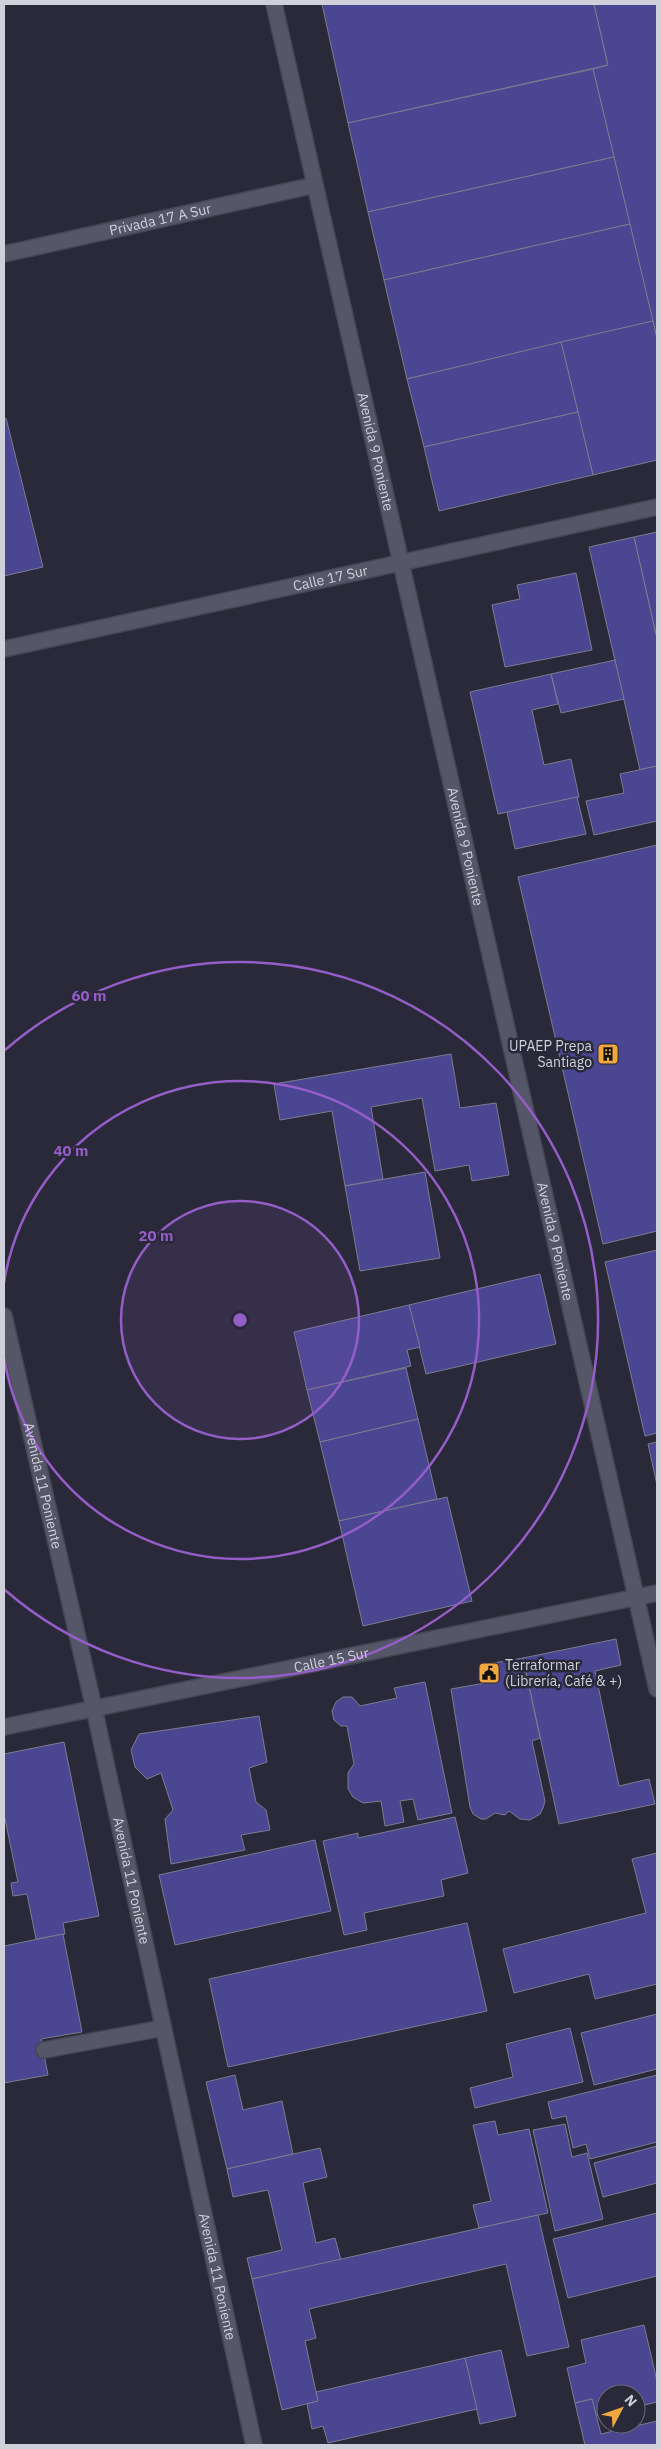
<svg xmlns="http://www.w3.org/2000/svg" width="661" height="2449" font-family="'IBM Plex Sans',sans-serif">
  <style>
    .building { fill: #4a4692; stroke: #7b7c8f }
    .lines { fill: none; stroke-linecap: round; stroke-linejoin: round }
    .lane-casing { stroke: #464754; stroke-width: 18 }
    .street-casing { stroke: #464754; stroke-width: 18 }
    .lane { stroke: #555668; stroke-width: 15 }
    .street { stroke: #555668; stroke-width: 15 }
    .ring { fill: none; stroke: #945dc7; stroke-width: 2.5 }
    .labels { text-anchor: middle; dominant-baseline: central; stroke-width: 5; stroke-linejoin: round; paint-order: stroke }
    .street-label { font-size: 14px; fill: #d0d0db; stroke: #292939 }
    .poi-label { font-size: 14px; fill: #d0d0db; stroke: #292939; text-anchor: end }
    .centre { fill: #945dc7; stroke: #292939; stroke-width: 2.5 }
    .ring-label { font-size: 15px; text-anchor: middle; font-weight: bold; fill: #945dc7; stroke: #292939; stroke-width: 5; stroke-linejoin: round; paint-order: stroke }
  </style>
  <rect width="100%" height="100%" fill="#292939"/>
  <g class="building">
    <polygon points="322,4 594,4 608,65 348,123"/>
    <polygon points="594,4 657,4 657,339 593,69 608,65"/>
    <polygon points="593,69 614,157 368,212 348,123"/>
    <polygon points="614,157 630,224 384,280 368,212"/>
    <polygon points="630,224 653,321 407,379 384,280"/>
    <polygon points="653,321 657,339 657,460 593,475 561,342"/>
    <polygon points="561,342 578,412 424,447 407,379"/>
    <polygon points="578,412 593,475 439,511 424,447"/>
    <polygon points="6,418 43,567 4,576 4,419"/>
    <polygon points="657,532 657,639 634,537"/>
    <polygon points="634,537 657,639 657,766 640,770 589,547"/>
    <polygon points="576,573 592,650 505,667 492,605 520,599 517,585"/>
    <polygon points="615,660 624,699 561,713 551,674"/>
    <polygon points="551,674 558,704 532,710 544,765 571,759 579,797 498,814 470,692"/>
    <polygon points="657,766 657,821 594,835 586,801 624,793 620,774"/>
    <polygon points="577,797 586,834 515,849 507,812"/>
    <polygon points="657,845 657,1231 603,1244 518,877"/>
    <polygon points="451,1054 460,1108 496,1103 509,1175 472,1181 469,1165 435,1171 422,1098 371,1107 383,1179 345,1186 332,1111 280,1120 274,1084"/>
    <polygon points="425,1172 440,1258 360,1271 345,1186"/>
    <polygon points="657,1250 657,1433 645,1436 605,1262"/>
    <polygon points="540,1274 556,1344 426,1374 409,1305"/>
    <polygon points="409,1305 420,1347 407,1350 411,1366 307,1390 294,1332"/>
    <polygon points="406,1368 418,1419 320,1442 307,1390"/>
    <polygon points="418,1419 437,1499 339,1521 320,1442"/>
    <polygon points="657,1442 657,1485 648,1444"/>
    <polygon points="447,1497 472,1601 363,1626 339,1521"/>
    <polygon points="616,1639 621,1665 595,1671 619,1786 649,1779 655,1804 559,1824 523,1658"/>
    <polygon points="523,1658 540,1738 532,1741 545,1801 543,1808 540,1814 530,1820 520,1819 509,1811 505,1815 495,1813 486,1819 481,1819 473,1814 470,1807 451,1689 485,1683 481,1665"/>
    <polygon points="425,1682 452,1813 418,1820 413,1799 400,1801 404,1822 385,1826 381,1801 363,1803 353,1797 348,1789 348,1773 354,1764 347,1726 341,1726 334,1720 332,1711 336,1702 343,1697 352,1697 360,1706 397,1698 394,1688"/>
    <polygon points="259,1716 267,1762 249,1768 256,1802 266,1810 270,1830 241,1835 245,1850 171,1864 165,1819 173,1810 161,1773 147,1779 135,1767 131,1750 139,1734"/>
    <polygon points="64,1742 99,1916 63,1923 65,1934 36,1939 27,1894 13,1896 11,1883 18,1882 4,1814 4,1754"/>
    <polygon points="455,1817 468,1873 441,1880 444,1896 364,1913 367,1930 344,1935 323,1841 358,1833 358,1838"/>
    <polygon points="315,1840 331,1911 175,1945 159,1875"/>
    <polygon points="657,1853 657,1984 595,1999 589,1974 514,1993 503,1949 646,1913 632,1859"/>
    <polygon points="467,1923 487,2011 228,2067 209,1979"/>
    <polygon points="63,1934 82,2032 41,2039 48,2075 4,2083 4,1946"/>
    <polygon points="657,2014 657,2069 594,2085 581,2033"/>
    <polygon points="570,2028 583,2082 475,2108 470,2088 513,2077 506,2044"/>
    <polygon points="235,2075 243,2110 282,2101 293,2154 227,2169 206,2082"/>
    <polygon points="657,2075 657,2142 590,2159 586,2144 573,2148 566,2116 552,2119 548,2102"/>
    <polygon points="495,2121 498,2135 529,2129 548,2213 479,2228 473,2205 491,2201 473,2125"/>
    <polygon points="565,2124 572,2157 587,2153 603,2219 555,2231 533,2130"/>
    <polygon points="657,2146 657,2183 603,2197 594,2163"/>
    <polygon points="320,2148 327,2177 303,2183 316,2243 335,2238 341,2260 252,2279 247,2258 282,2250 268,2190 233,2197 227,2169"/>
    <polygon points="657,2213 657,2276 568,2298 553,2239"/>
    <polygon points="538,2215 569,2347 527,2356 506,2264 309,2309 316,2338 305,2341 318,2401 282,2410 252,2279"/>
    <polygon points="644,2325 657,2381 657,2402 636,2407 636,2394 606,2394 606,2413 596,2416 592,2399 575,2403 567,2368 586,2363 581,2340"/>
    <polygon points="501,2350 516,2416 480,2424 465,2358"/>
    <polygon points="465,2358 477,2409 328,2443 323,2426 312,2429 307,2404 318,2401 316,2392"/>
    <polygon points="592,2399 601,2434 657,2421 657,2445 585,2445 575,2403"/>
  </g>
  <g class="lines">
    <g class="lane-casing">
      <polyline id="lane" points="44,2050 163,2028"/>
    </g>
    <g class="street-casing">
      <g id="street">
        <path id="s1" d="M274 4 657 1689"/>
        <path id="s2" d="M4 254 315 185"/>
        <path id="s3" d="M4 649 657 507"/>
        <path id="s4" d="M4 1316 94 1708 254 2445"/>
        <path id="s5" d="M4 1727 657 1593"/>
      </g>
    </g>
    <use href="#lane" class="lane"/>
    <use href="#street" class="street"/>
  </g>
  <circle cx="240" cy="1320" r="119" fill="#945dc7" fill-opacity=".12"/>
  <g class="ring">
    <circle cx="240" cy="1320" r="119"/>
    <path d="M4 1283A239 239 0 1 1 4 1357"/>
    <path d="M5 1050A358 358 0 1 1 5 1590"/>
  </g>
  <defs>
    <g id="building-square" transform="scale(1.125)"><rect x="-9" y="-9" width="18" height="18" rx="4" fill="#efa73e" stroke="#292939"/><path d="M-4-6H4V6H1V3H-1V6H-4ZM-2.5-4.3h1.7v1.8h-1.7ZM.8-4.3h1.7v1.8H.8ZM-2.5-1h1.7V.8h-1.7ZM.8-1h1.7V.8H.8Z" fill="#111"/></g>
    <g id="civic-square" transform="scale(1.125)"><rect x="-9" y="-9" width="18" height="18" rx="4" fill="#efa73e" stroke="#292939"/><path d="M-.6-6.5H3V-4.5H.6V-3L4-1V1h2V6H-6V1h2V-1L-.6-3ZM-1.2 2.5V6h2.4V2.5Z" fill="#111"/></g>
  </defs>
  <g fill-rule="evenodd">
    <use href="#building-square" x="608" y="1054"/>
    <use href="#civic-square" x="489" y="1673"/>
  </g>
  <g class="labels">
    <g class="street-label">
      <text stroke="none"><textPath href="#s2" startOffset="160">Privada 17 A Sur</textPath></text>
      <text stroke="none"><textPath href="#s1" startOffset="459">Avenida 9 Poniente</textPath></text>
      <text stroke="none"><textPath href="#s3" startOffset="334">Calle 17 Sur</textPath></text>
      <text stroke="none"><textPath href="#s1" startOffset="864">Avenida 9 Poniente</textPath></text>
      <text stroke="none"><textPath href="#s1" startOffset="1269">Avenida 9 Poniente</textPath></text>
      <text stroke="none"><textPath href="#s4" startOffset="174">Avenida 11 Poniente</textPath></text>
      <text stroke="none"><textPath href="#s5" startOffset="334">Calle 15 Sur</textPath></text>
      <text stroke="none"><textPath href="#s4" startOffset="579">Avenida 11 Poniente</textPath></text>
      <text stroke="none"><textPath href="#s4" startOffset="984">Avenida 11 Poniente</textPath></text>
    </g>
    <g class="poi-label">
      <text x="592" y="1046">UPAEP Prepa<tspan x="592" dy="16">Santiago</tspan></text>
      <text x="505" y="1665" text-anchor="start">Terraformar<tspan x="505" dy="16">(Librería, Café &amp; +)</tspan></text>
    </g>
  </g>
  <circle cx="240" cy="1320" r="8" class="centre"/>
  <g class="ring-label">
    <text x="89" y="1001">60 m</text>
    <text x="71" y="1156">40 m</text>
    <text x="156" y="1241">20 m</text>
  </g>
  <rect width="661" height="2449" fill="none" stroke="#d0d0db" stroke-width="10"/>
  <g transform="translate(621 2409) rotate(49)"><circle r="24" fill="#292939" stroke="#6c6c7a"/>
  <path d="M0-4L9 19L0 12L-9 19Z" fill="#efa73e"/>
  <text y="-8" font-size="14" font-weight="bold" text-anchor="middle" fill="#d0d0db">N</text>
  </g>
</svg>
